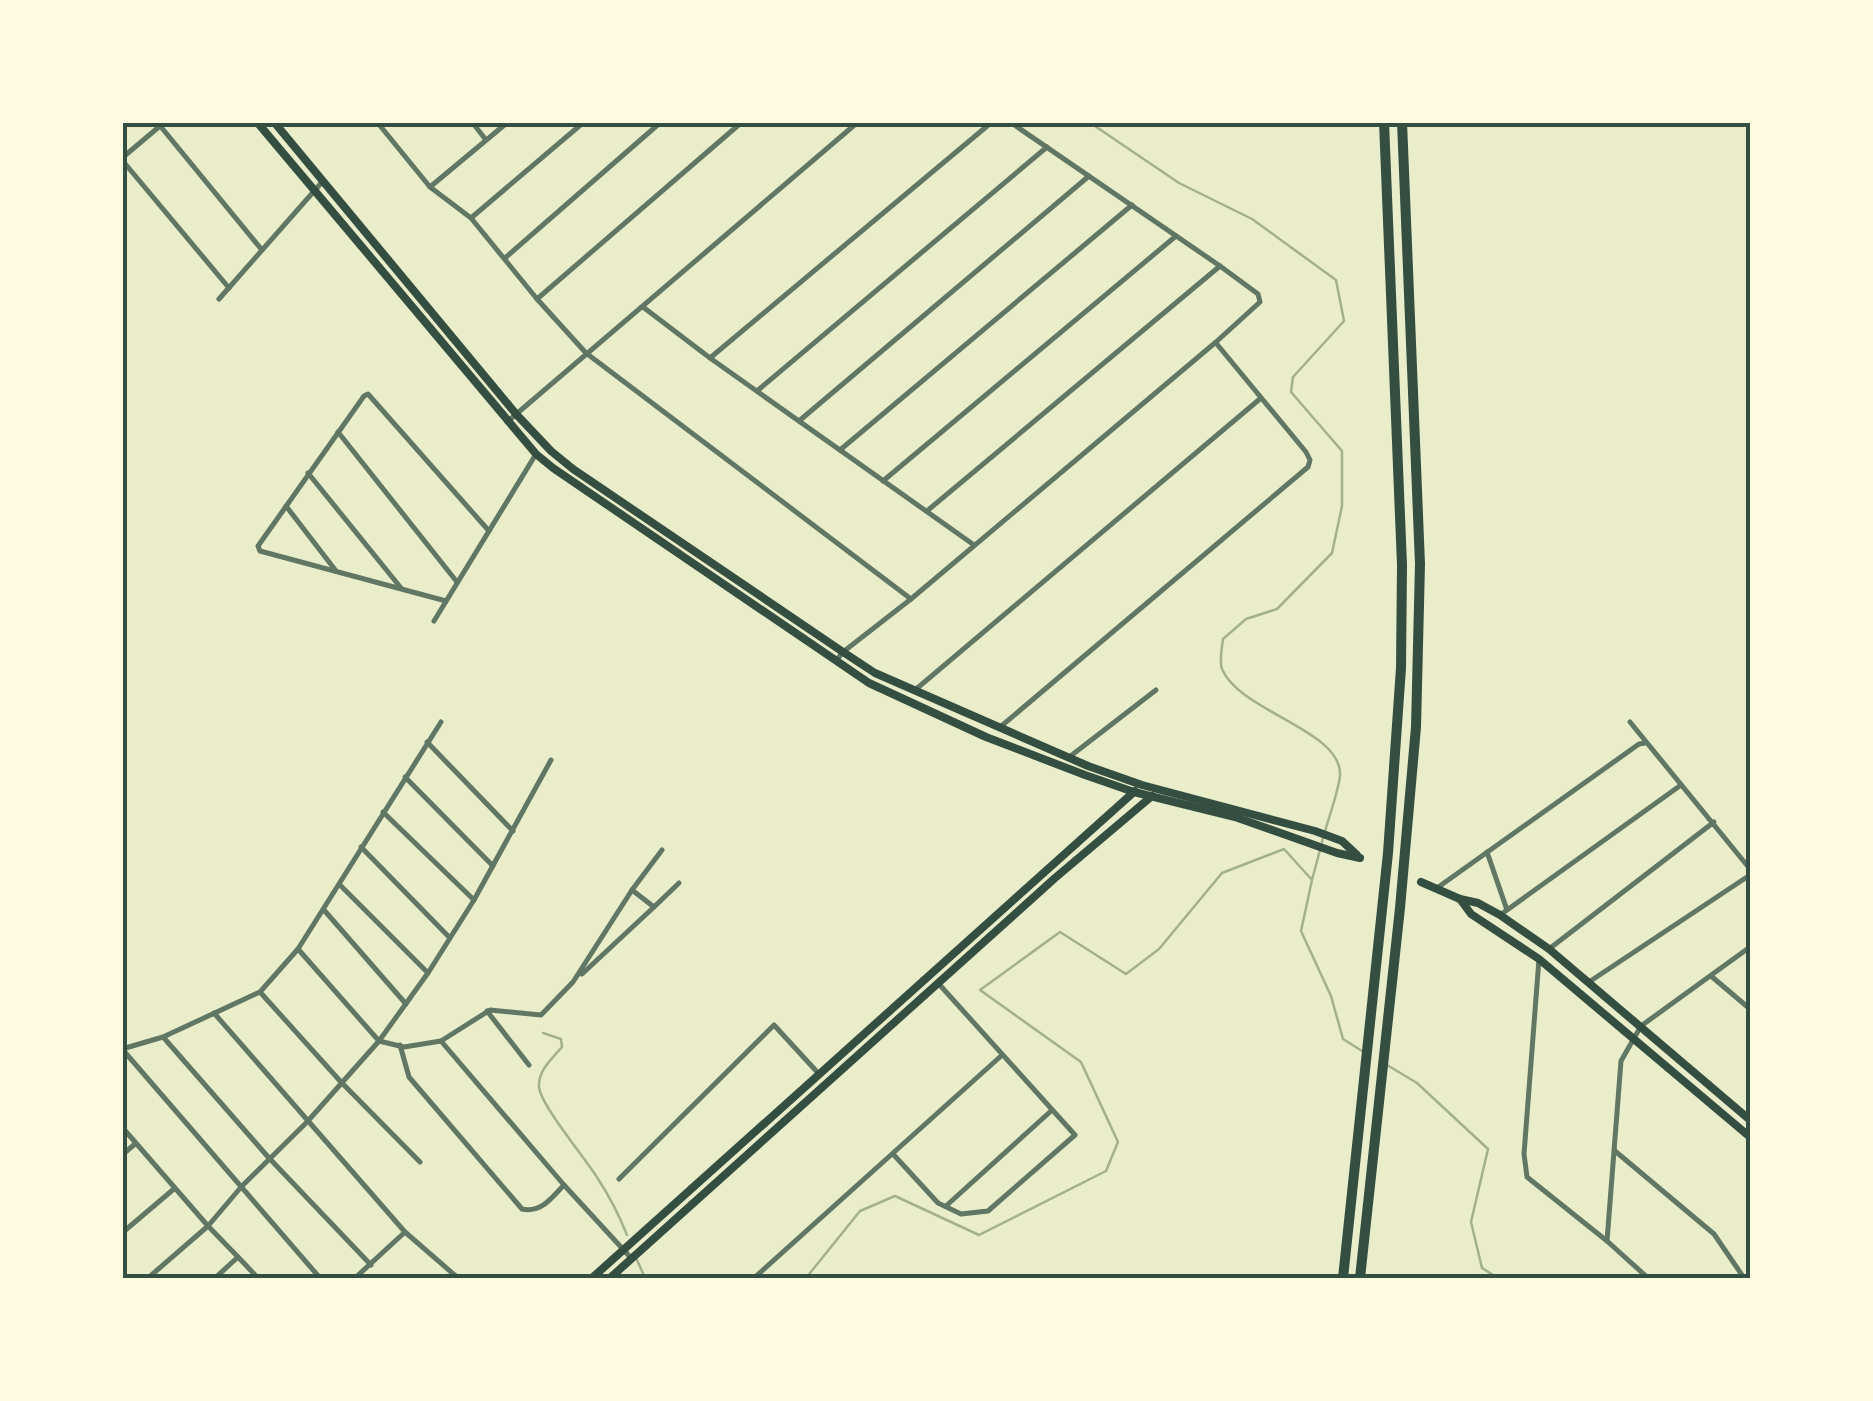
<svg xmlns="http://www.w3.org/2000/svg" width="1873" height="1401" font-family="'Golos Text',sans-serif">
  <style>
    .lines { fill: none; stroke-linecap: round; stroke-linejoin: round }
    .stream { stroke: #a3b18a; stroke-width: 2.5 }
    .minor { stroke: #617663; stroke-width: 5 }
    .secondary { stroke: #344e41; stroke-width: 8 }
    .motorway { stroke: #344e41; stroke-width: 10 }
    .neatline { fill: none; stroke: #344e41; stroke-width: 4 }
  </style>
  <rect width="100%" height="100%" fill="#e9edc9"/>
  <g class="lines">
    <g class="stream">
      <path d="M1089 122 1179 183 1252 219 1336 280 1344 321 1293 377 1291 392 1342 451V506L1332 553 1277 609 1246 619 1223 639C1222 648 1219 661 1222 669 1240 712 1342 730 1340 775 1339 791 1326 825 1322 842"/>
      <polyline points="1312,880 1320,850"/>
      <path d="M543 1033 561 1039 562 1047C552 1059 538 1070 539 1087 541 1106 586 1159 598 1179 610 1197 619 1215 627 1235"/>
      <polyline points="1387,1065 1417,1083 1488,1149 1471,1222 1482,1268 1498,1278"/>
      <polyline points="637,1260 645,1278"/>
      <polyline points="806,1278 860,1211 895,1196 979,1235 1106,1171 1118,1142 1081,1062 980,990 1060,932 1126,974 1159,949 1222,873 1284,849 1312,880 1301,931 1331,996 1343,1039 1362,1051"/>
    </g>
    <g class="minor">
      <polyline points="157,122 262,250"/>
      <polyline points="377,122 430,187 471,218 537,299 586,353 911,599"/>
      <polyline points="472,122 486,140"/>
      <polyline points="122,158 160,126"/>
      <polyline points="122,160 229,288"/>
      <polyline points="430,187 508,122"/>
      <polyline points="471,218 584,122"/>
      <polyline points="505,258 661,122"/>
      <polyline points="219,299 323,181"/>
      <polyline points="537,299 742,122"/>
      <polyline points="643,307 710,358 974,545"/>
      <polyline points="710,358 992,122"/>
      <polyline points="757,391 1047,147"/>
      <polyline points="799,421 1089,176"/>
      <polyline points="507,422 858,122"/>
      <polyline points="338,432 457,582"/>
      <polyline points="840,450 1132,205"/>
      <polyline points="308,473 401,588"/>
      <polyline points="883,481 1176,236"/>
      <polyline points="286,506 336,571"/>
      <polyline points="927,511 1220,266"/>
      <polyline points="446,601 260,551 258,546 364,396 368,394 489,531"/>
      <polyline points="434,621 536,454"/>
      <polyline points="836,661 843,652 911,599 1216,342 1260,302 1258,294 1220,266 1010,122"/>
      <polyline points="915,690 1261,398"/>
      <polyline points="1630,722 1750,869"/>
      <polyline points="999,728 1308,467 1310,460 1306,452 1216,343"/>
      <polyline points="427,742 513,831"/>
      <polyline points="1068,758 1156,690"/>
      <polyline points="405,777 493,866"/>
      <polyline points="1750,777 1750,779"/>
      <polyline points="383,812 474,900"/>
      <polyline points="361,847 450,938"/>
      <polyline points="1487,852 1507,910"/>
      <polyline points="340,885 428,973"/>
      <polyline points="1437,888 1639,744 1645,743"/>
      <polyline points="654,907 679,883"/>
      <polyline points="324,910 406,1004"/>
      <polyline points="1500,915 1681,785"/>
      <polyline points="298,949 379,1041 404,1047 441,1041 490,1010 541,1015 573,982 632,890 662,850"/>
      <polyline points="1549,949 1714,822"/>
      <polyline points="1539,959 1524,1154 1527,1177 1607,1241 1621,1061 1641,1026 1750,947"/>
      <polyline points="582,974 654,907 632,890"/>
      <polyline points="1711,976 1750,1009"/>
      <polyline points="1589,982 1750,875"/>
      <polyline points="260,992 341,1082 420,1162"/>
      <polyline points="487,1011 529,1065"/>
      <polyline points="214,1013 405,1232 458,1278"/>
      <polyline points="164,1038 269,1158 371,1265"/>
      <polyline points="441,1041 564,1185 632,1259"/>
      <path d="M400 1045 409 1077 522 1209C542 1213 551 1198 564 1185"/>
      <polyline points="122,1049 163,1037 260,992 298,949 441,722"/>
      <polyline points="123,1050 320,1278"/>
      <polyline points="122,1127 208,1226 238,1257 215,1278"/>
      <polyline points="1615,1151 1714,1234 1744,1278"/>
      <polyline points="893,1154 938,1203 961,1214 988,1211 1075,1135 938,983"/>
      <polyline points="122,1155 135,1144"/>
      <polyline points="619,1179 774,1025 819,1074"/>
      <polyline points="946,1206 1051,1111"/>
      <polyline points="122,1233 175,1188"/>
      <polyline points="1607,1241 1648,1278"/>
      <polyline points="238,1257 258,1278"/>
      <polyline points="148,1278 208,1226 242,1186 307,1122 379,1041 428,973 474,900 551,760"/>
      <polyline points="355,1278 405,1232"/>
      <polyline points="754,1278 1001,1056"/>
    </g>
    <g class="secondary">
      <polyline points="257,122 536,454 553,468 869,683 986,737 1085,775 1134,792 1235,817 1337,853 1360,858"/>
      <polyline points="274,122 516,414 551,451 573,469 843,652 875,673 1088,766 1142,785 1315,831 1342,841 1357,855"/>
      <polyline points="1421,882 1460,899 1478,903 1500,915 1549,949 1750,1120"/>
      <polyline points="1460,899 1471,914 1539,959 1750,1137"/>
      <polyline points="592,1278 1135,791"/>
      <polyline points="610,1278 1055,878 1152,796"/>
    </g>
    <g class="motorway">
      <polyline points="1343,1278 1388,853 1401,668 1402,565 1384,122"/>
      <polyline points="1360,1278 1400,908 1416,727 1420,564 1402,122"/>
    </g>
  </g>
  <rect width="1873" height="1401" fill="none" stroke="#fefae0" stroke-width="250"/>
  <rect x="125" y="125" width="1623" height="1151" class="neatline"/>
</svg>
